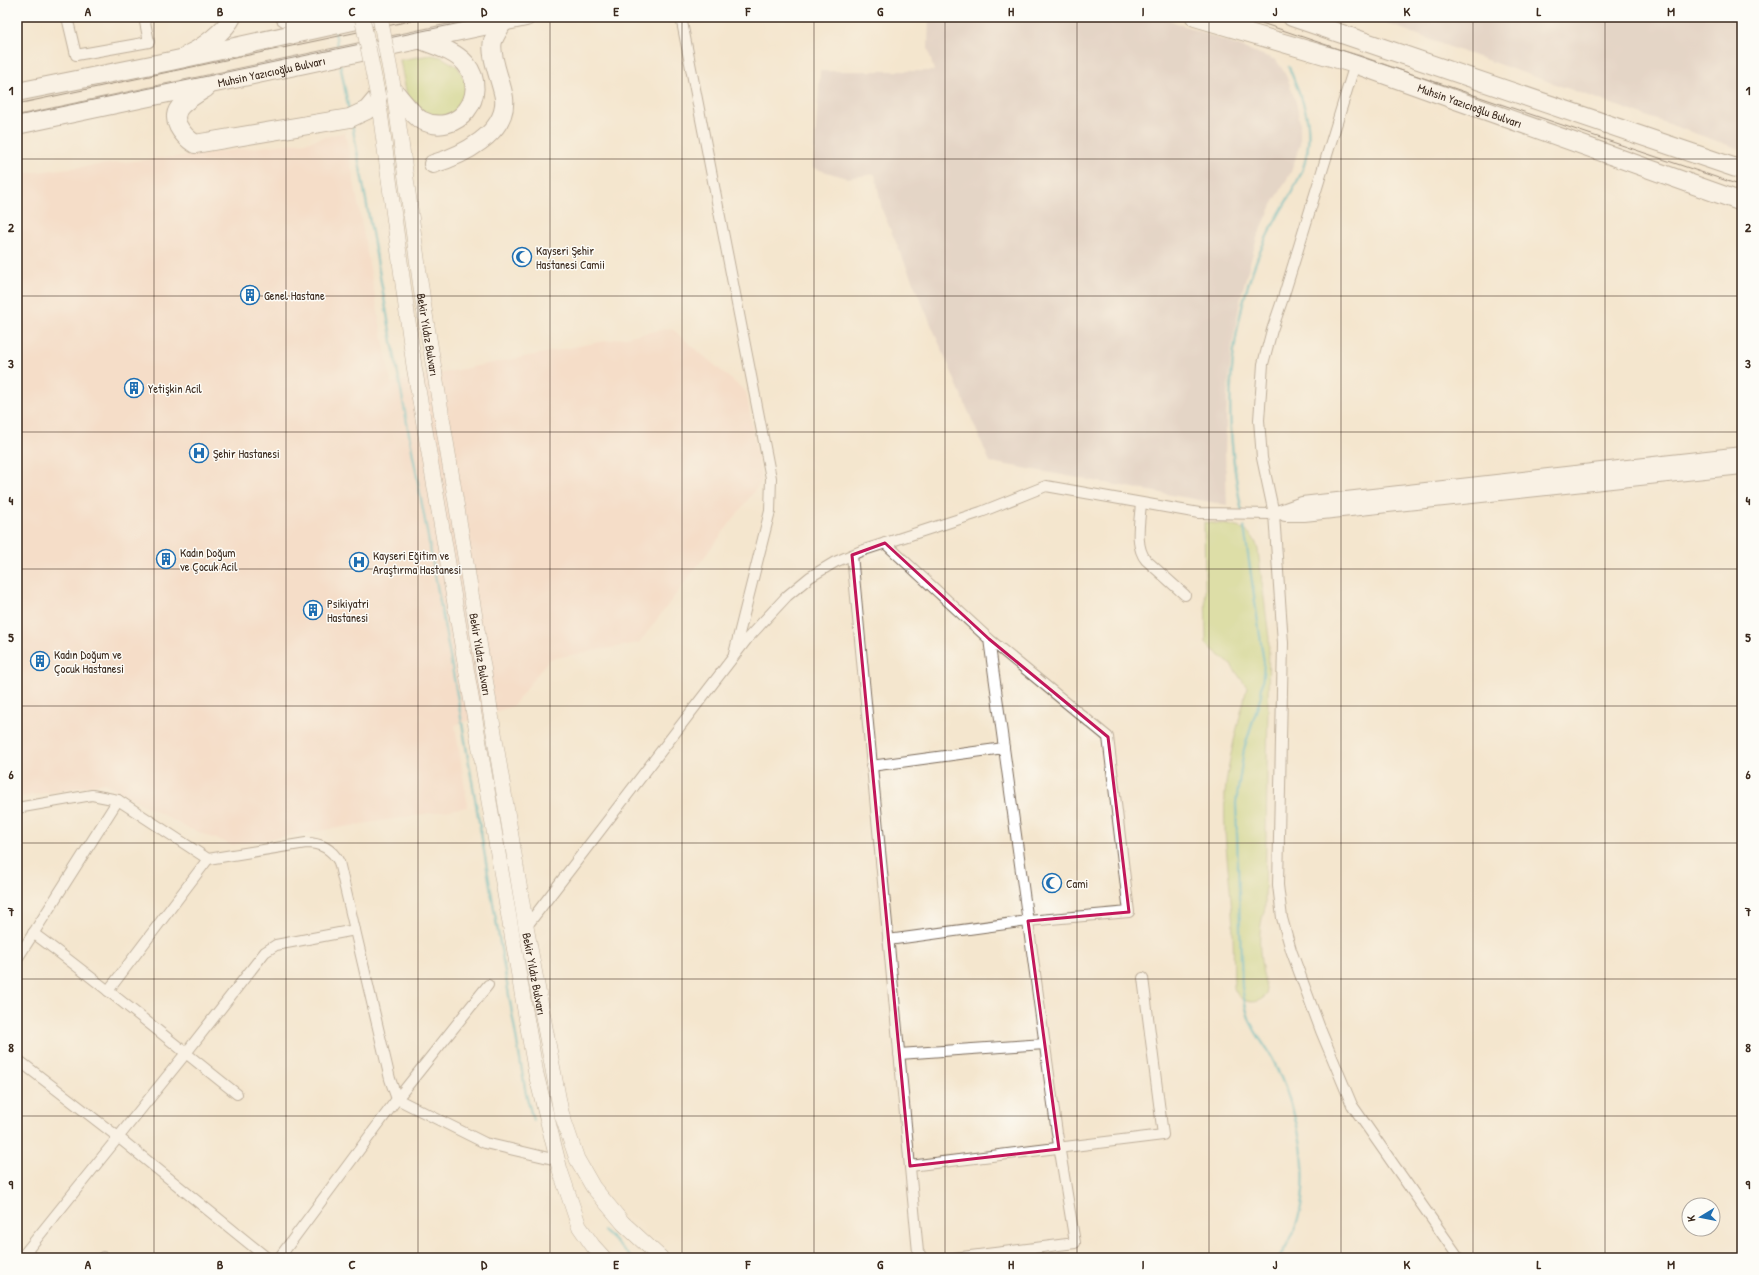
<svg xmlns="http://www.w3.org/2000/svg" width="1759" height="1275" font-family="'Patrick Hand',sans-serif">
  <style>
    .built { fill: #f5d3c1 }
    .industrial { fill: #d1c0bc }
    .green { fill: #c0d478; stroke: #7e7f4b }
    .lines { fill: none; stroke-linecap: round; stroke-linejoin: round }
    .stream { stroke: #3bacb4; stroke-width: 2.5 }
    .street-casing { stroke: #7c6c5c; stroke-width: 12 }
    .secondary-casing { stroke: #7c6c5c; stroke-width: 16 }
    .primary-casing { stroke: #7c6c5c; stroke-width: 16 }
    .highway-casing { stroke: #7c6c5c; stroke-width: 20 }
    .street { stroke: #fff; stroke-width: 10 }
    .secondary { stroke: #fff; stroke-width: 14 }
    .primary { stroke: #fff; stroke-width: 15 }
    .highway { stroke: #fff; stroke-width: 18 }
    .tram { stroke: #3b2a1e; stroke-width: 1 }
    .primary-bridge-casing { stroke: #7c6c5c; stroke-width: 16; stroke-linecap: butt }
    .primary-bridge { stroke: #fff; stroke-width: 15 }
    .marked { fill: none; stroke: #c2185b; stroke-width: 3; stroke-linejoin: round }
    .grid { fill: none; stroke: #3b2a1e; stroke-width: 1; stroke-opacity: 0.55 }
    .labels { text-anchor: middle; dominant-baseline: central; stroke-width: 3; stroke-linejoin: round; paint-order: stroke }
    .street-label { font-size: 12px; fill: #3b2a1e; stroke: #fdfcf7 }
    .poi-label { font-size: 12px; fill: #3b2a1e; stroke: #fdfcf7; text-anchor: start }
    .neatline { fill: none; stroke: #3b2a1e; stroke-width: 1.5 }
    .grid-label { font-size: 13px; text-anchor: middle; font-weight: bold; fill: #3b2a1e }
  </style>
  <rect width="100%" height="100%" fill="#fdfcf7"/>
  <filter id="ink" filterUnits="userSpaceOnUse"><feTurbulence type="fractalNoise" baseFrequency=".025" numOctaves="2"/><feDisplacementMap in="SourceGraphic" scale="8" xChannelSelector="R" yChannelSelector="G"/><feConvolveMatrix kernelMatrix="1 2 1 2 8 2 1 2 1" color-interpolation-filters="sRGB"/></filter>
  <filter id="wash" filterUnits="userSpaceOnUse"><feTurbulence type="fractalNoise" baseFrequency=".012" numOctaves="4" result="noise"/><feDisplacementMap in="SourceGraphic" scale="16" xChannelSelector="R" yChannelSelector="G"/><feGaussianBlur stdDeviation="0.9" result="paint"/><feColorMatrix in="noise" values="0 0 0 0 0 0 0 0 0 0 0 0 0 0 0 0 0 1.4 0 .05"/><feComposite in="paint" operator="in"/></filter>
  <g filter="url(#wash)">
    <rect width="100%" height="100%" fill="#f4e6ce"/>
    <polygon class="built" points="345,132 391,383 671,328 746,392 762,481 639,643 549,659 513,706 455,725 468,807 232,845 185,827 104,783 17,798 17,174 307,142"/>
    <g class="industrial">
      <polygon points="929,17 1161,17 1276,60 1283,70 1288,80 1296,102 1300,123 1300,144 1291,172 1272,205 1257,238 1241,296 1232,346 1227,398 1225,452 1227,505 990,462 882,210 875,174 847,178 813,168 820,71 934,71 928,48"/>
      <polygon points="1371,17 1742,17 1742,150 1444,45"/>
    </g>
    <g class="green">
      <polygon points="431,55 441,57 458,67 466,83 466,97 453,114 430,118 407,96 400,60"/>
      <path d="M1204 522C1225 525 1253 523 1258 550L1269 638 1265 908C1255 938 1261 964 1267 994 1257 1007 1239 1003 1234 988 1233 958 1234 929 1231 900 1228 862 1223 832 1225 794 1228 757 1239 723 1247 687L1230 664 1206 644Z"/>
    </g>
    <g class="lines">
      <g class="stream">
        <polyline points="335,31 338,50"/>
        <polyline points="340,63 349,111"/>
        <polyline points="352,124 458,700 526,1094 533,1120"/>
        <path d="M1242 512C1227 438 1225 373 1244 299 1251 273 1261 246 1274 223 1293 188 1312 167 1308 125 1306 105 1296 86 1289 67"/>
        <path d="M1244 527 1264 663 1261 696 1244 749 1236 803 1242 987C1244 1000 1246 1014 1252 1025 1258 1038 1268 1049 1274 1062 1302 1121 1321 1201 1279 1258"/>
        <polyline points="604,1231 632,1258"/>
      </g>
    </g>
  </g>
  <g filter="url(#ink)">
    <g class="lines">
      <g class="street-casing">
        <g id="street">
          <polyline points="67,17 76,55 149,42 144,17"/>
          <polyline points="681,17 771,478 770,511 734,654"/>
          <polyline points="1735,17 1742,19"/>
          <polyline points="1355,64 1283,298 1272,330 1263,364 1259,420 1262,458 1274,514 1283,643 1278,885 1282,918 1291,950 1321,1031 1352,1105 1459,1258"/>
          <path d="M1141 503C1140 520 1134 546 1146 560L1185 595"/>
          <polyline points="885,543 989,639 1108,737 1129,912 1028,921 888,940"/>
          <polyline points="852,555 918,1252 923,1258"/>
          <polyline points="871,766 1004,748"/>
          <path d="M17 808 92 795 118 800 208 859 306 843C321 843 332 849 339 862L390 1079 397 1099 485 1143 557 1160"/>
          <polyline points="526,927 747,639 787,596 810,577 835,562 861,551 981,512 1046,486 1199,513 1274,514"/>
          <path d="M33 933C102 984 169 1040 237 1094"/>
          <polyline points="17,959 118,800"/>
          <polyline points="108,991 208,859"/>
          <polyline points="899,1054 1045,1044"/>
          <polyline points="17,1059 118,1137 267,1258"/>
          <polyline points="910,1166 1163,1135 1143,978"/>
          <polyline points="103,1257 104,1258"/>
          <polyline points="21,1258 186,1053 265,952 276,945 355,930"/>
          <polyline points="279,1258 397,1099 488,985"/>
          <polyline points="954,1258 1075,1243 1057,1133 989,639"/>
        </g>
      </g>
      <g class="secondary-casing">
        <g id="secondary">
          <polyline points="1274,514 1302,504 1742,454"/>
          <polyline points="1285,514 1304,514 1742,467"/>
        </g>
      </g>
      <g class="primary-casing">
        <g id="primary">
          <path id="s1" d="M394 91 423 302 526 927 561 1112 577 1159 593 1187 623 1223 661 1258"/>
          <polyline points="378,97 414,366 536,1074 560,1170 579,1226 593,1246 604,1258"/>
        </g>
      </g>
      <g class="highway-casing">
        <g id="highway">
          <polyline points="285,17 302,25 314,28"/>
          <path id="s2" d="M1195 17 1355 64 1742 202"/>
          <polyline points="1292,17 1742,170"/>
          <path d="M189 54C202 48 226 30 232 17"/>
          <path d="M206 88C198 93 189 98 182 105 167 118 183 136 195 144L350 118 367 110 378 97"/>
          <path d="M394 91C401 99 413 115 421 120 457 139 491 95 466 64 455 51 436 46 421 40"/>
          <polyline points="17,92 171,61 371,17"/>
          <path id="s3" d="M17 125 526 17"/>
          <path d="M433 164C461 156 508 133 504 98 502 83 489 55 493 41 495 35 500 28 503 22"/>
        </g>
      </g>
      <use href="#street" class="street"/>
      <use href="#secondary" class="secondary"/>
      <use href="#primary" class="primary"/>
      <use href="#highway" class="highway"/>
      <g class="tram">
        <polyline points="1244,17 1742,186"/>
        <polyline points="17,104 429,17"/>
        <polyline points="17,116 489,17"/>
      </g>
      <g class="primary-bridge-casing">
        <g id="primary-bridge">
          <polyline points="362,17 378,97"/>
          <polyline points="380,17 394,91"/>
        </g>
      </g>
      <use href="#primary-bridge" class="primary-bridge"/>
    </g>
  </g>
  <path d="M0 0H1759V1275H0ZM885 543 989 639 1108 737 1129 912 1028 921 1059 1149 910 1166 852 555Z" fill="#f4e6ce" fill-opacity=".55" fill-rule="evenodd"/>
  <path class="marked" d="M885 543 989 639 1108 737 1129 912 1028 921 1059 1149 910 1166 852 555Z"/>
  <path class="grid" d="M154 17V1258M286 17V1258M418 17V1258M550 17V1258M682 17V1258M814 17V1258M945 17V1258M1077 17V1258M1209 17V1258M1341 17V1258M1473 17V1258M1605 17V1258M17 159H1742M17 296H1742M17 432H1742M17 569H1742M17 706H1742M17 843H1742M17 979H1742M17 1116H1742"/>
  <defs>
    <g id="mosque-ring" transform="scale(1)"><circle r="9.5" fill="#fdfcf7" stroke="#1f6fb2" stroke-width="1.5"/><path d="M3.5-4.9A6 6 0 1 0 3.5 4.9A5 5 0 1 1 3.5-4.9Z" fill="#1f6fb2"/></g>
    <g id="building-ring" transform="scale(1)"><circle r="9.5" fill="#fdfcf7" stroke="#1f6fb2" stroke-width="1.5"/><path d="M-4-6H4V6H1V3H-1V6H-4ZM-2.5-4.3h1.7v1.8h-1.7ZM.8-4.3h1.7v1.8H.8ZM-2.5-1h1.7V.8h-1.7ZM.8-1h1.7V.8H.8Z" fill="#1f6fb2"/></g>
    <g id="hospital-ring" transform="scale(1)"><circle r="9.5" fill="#fdfcf7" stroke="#1f6fb2" stroke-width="1.5"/><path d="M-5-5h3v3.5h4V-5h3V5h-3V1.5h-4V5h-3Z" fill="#1f6fb2"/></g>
  </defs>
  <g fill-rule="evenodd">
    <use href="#mosque-ring" x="522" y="257"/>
    <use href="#building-ring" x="250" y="295"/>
    <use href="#building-ring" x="134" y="388"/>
    <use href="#hospital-ring" x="199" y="453"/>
    <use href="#building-ring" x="166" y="559"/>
    <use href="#hospital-ring" x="359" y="562"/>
    <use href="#building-ring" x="313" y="610"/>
    <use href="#building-ring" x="40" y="661"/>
    <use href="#mosque-ring" x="1052" y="883"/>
  </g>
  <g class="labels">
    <g class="street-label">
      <text stroke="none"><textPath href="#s3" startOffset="260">Muhsin Yazıcıoğlu Bulvarı</textPath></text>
      <text stroke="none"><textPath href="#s2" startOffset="289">Muhsin Yazıcıoğlu Bulvarı</textPath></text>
      <text stroke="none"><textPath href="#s1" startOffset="246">Bekir Yıldız Bulvarı</textPath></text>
      <text stroke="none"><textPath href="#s1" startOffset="570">Bekir Yıldız Bulvarı</textPath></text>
      <text stroke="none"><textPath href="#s1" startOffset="894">Bekir Yıldız Bulvarı</textPath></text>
    </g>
    <g class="poi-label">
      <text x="536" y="250">Kayseri Şehir<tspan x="536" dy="14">Hastanesi Camii</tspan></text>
      <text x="264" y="295">Genel Hastane</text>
      <text x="148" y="388">Yetişkin Acil</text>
      <text x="213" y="453">Şehir Hastanesi</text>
      <text x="180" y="552">Kadın Doğum<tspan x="180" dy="14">ve Çocuk Acil</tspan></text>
      <text x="373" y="555">Kayseri Eğitim ve<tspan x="373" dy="14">Araştırma Hastanesi</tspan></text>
      <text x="327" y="603">Psikiyatri<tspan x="327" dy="14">Hastanesi</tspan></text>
      <text x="54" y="654">Kadın Doğum ve<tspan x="54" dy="14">Çocuk Hastanesi</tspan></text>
      <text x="1066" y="883">Cami</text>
    </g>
  </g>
  <rect width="1759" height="1275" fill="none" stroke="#fdfcf7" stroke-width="44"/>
  <g transform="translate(1701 1217) rotate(260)"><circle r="19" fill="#fdfcf7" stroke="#afa8a0"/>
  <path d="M0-3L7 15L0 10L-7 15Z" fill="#1f6fb2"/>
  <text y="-6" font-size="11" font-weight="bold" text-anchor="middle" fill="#3b2a1e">K</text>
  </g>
  <rect x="22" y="22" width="1715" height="1231" class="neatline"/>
  <g class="grid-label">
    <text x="88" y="16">A</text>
    <text x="220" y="16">B</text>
    <text x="352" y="16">C</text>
    <text x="484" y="16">D</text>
    <text x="616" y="16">E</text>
    <text x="748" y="16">F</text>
    <text x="880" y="16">G</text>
    <text x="1011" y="16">H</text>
    <text x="1143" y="16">I</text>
    <text x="1275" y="16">J</text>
    <text x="1407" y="16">K</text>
    <text x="1539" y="16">L</text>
    <text x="1671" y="16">M</text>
    <text x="11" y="95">1</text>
    <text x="1748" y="95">1</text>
    <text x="11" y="232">2</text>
    <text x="1748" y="232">2</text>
    <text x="11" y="368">3</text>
    <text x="1748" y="368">3</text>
    <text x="11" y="505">4</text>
    <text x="1748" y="505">4</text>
    <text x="11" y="642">5</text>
    <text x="1748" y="642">5</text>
    <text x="11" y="779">6</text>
    <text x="1748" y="779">6</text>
    <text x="11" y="916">7</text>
    <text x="1748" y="916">7</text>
    <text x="11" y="1052">8</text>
    <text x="1748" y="1052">8</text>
    <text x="11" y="1189">9</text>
    <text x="1748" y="1189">9</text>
    <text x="88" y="1269">A</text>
    <text x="220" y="1269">B</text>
    <text x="352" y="1269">C</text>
    <text x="484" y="1269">D</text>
    <text x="616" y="1269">E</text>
    <text x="748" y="1269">F</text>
    <text x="880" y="1269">G</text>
    <text x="1011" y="1269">H</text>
    <text x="1143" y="1269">I</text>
    <text x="1275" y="1269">J</text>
    <text x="1407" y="1269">K</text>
    <text x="1539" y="1269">L</text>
    <text x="1671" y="1269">M</text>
  </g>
</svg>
